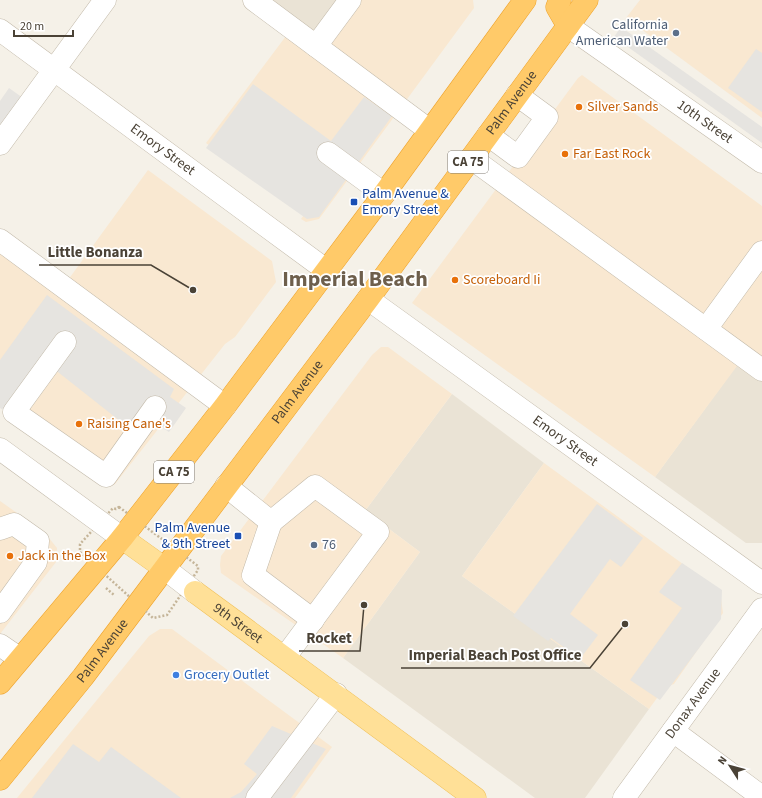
<svg xmlns="http://www.w3.org/2000/svg" width="762" height="798" font-family="'Source Sans 3',sans-serif">
  <style>
    .residential { fill: #eae3d5 }
    .commercial { fill: #f9e8d1 }
    .parking { fill: #e6e4e0 }
    .lines { fill: none; stroke-linecap: round; stroke-linejoin: round }
    .minor-casing { stroke: #c2b9a9; stroke-width: 23 }
    .major-casing { stroke: #f0c15b; stroke-width: 23 }
    .highway-casing { stroke: #eea22a; stroke-width: 23 }
    .path { stroke: #c5b599; stroke-width: 2.5; stroke-dasharray: 2 2; stroke-linecap: butt }
    .minor { stroke: #fff; stroke-width: 22 }
    .major { stroke: #ffe097; stroke-width: 22 }
    .highway { stroke: #ffca69; stroke-width: 22 }
    .service-dot { fill: #5c6f8a; stroke: #fff; stroke-width: 1.5 }
    .food-dot { fill: #e8710a; stroke: #fff; stroke-width: 1.5 }
    .transit-dot { fill: #1a4fb4; stroke: #fff; stroke-width: 1.5 }
    .shop-dot { fill: #3f7fe0; stroke: #fff; stroke-width: 1.5 }
    .labels { text-anchor: middle; dominant-baseline: central; stroke-width: 3.5; stroke-linejoin: round; paint-order: stroke }
    .shield { fill: #fff; stroke: #807b72; stroke-width: 1 }
    .shield-label { font-size: 13px; font-weight: bold; fill: #4a4236 }
    .service-label { font-size: 14px; fill: #4e5e75; stroke: #fff; text-anchor: end }
    .street-label { font-size: 14px; fill: #4a4236; stroke: #fff }
    .food-label { font-size: 14px; fill: #c56008; stroke: #fff; text-anchor: start }
    .transit-label { font-size: 14px; fill: #164399; stroke: #fff; text-anchor: start }
    .shop-label { font-size: 14px; fill: #366cbe; stroke: #fff; text-anchor: start }
    .town-label { font-size: 22px; font-weight: bold; fill: #6e5f4c; stroke: #fff }
    .leader { fill: none; stroke: #4a4236; stroke-width: 1.5 }
    .callout-dot { fill: #4a4236; stroke: #fff; stroke-width: 1.5 }
    .callout-label { font-size: 15px; text-anchor: middle; font-weight: bold; fill: #4a4236; stroke: #fff; stroke-width: 3.5; stroke-linejoin: round; paint-order: stroke }
  </style>
  <rect width="100%" height="100%" fill="#f5f1e8"/>
  <g class="residential">
    <polygon points="260,0 342,0 308,46"/>
    <polygon points="737,365 757,380 762,373 762,543 746,543 655,477"/>
    <polygon points="452,394 544,463 462,576 649,709 585,798 535,798 343,658 420,552 365,511"/>
  </g>
  <g class="commercial">
    <polygon points="342,0 473,0 474,8 319,219 306,222 301,219 304,215 206,143 289,32 308,46"/>
    <polygon points="640,0 762,0 762,118 626,18"/>
    <polygon points="582,75 762,206 762,373 757,380 737,366 655,477 412,303 578,78"/>
    <polygon points="148,170 272,261 276,282 235,337 225,344 115,484 109,487 0,407 0,247 60,291"/>
    <polygon points="381,347 388,347 452,394 365,511 420,552 343,658 221,573 220,565 221,556 372,355"/>
    <polygon points="544,463 720,591 723,613 674,684 665,687 649,709 462,576"/>
    <polygon points="0,501 44,532 57,548 56,562 0,634"/>
    <polygon points="160,629 172,629 332,747 295,798 17,798 149,636"/>
  </g>
  <g class="parking">
    <polygon points="621,27 762,127 762,143 614,37"/>
    <polygon points="756,49 762,53 762,112 728,88"/>
    <polygon points="253,84 331,141 364,97 392,116 319,217 307,219 206,148"/>
    <polygon points="9,88 23,98 0,129 0,101"/>
    <polygon points="47,295 174,389 170,397 186,408 169,432 152,421 139,436 44,361 6,412 0,408 0,360"/>
    <polygon points="597,504 643,538 621,567 610,559 570,614 598,635 580,659 551,638 548,641 513,616"/>
    <polygon points="682,563 722,590 721,619 660,700 630,680 682,608 659,592"/>
    <polygon points="272,726 326,749 291,798 230,798 241,792 257,774 244,764"/>
    <polygon points="73,744 99,762 111,747 181,798 32,798"/>
  </g>
  <g class="lines">
    <g class="minor-casing">
      <g id="minor">
        <polyline points="254,0 429,130"/>
        <path id="s1" d="M568 26 762 162"/>
        <path id="s2" d="M0 30 326 270"/>
        <polyline points="316,46 350,0"/>
        <polyline points="488,135 518,157 547,117 517,95"/>
        <polyline points="0,144 105,0"/>
        <polyline points="328,153 384,194"/>
        <polyline points="471,158 762,370"/>
        <polyline points="0,240 225,406"/>
        <path id="s3" d="M368 299 762 583"/>
        <polyline points="706,329 762,252"/>
        <polyline points="65,342 14,412 106,476 155,407"/>
        <polyline points="0,449 122,538"/>
        <polyline points="226,486 271,522 315,486 378,532 285,657"/>
        <polyline points="271,522 253,575 313,620"/>
        <polyline points="0,529 14,524 38,541 36,562 0,612"/>
        <polyline points="164,568 195,592"/>
        <polyline points="0,645 19,658"/>
        <polyline points="673,731 762,797"/>
        <polyline points="257,798 336,694"/>
        <path id="s4" d="M624 798 762 609"/>
      </g>
    </g>
    <g class="major-casing">
      <g id="major">
        <polyline points="122,538 164,568"/>
        <path id="s5" d="M195 592 475 798"/>
      </g>
    </g>
    <g class="highway-casing">
      <g id="highway">
        <polyline points="560,0 557,7 568,26"/>
        <polyline points="0,683 122,538 225,406 384,194 525,0"/>
        <path id="s6" d="M0 779 83 677 183 544 368 299 587 0"/>
      </g>
    </g>
    <g class="path">
      <polygon points="119,507 198,566 198,570 167,615 153,618 80,552 80,544 113,508 116,509"/>
      <polyline points="106,588 114,595"/>
    </g>
    <use href="#minor" class="minor"/>
    <use href="#major" class="major"/>
    <use href="#highway" class="highway"/>
  </g>
  <g class="service-dot">
    <circle cx="676" cy="33" r="4"/>
    <circle cx="314" cy="545" r="4"/>
  </g>
  <g class="food-dot">
    <circle cx="579" cy="107" r="4"/>
    <circle cx="565" cy="154" r="4"/>
    <circle cx="455" cy="280" r="4"/>
    <circle cx="79" cy="424" r="4"/>
    <circle cx="10" cy="556" r="4"/>
  </g>
  <g class="transit-dot">
    <rect x="350" y="198" width="8" height="8" rx="2"/>
    <rect x="234" y="532" width="8" height="8" rx="2"/>
  </g>
  <circle class="shop-dot" cx="176" cy="675" r="4"/>
  <g class="labels">
    <g class="shield">
      <rect x="448" y="151" width="40" height="22" rx="3"/>
      <rect x="154" y="461" width="40" height="22" rx="3"/>
    </g>
    <g class="shield-label">
      <text x="468" y="162">CA 75</text>
      <text x="174" y="472">CA 75</text>
    </g>
    <g class="service-label">
      <text x="668" y="25">California<tspan x="668" dy="16">American Water</tspan></text>
      <text x="322" y="545" text-anchor="start">76</text>
    </g>
    <g class="street-label">
      <text stroke="none"><textPath href="#s6" startOffset="848">Palm Avenue</textPath></text>
      <text stroke="none"><textPath href="#s1" startOffset="167">10th Street</textPath></text>
      <text stroke="none"><textPath href="#s2" startOffset="202">Emory Street</textPath></text>
      <text stroke="none"><textPath href="#s6" startOffset="488">Palm Avenue</textPath></text>
      <text stroke="none"><textPath href="#s3" startOffset="243">Emory Street</textPath></text>
      <text stroke="none"><textPath href="#s5" startOffset="53">9th Street</textPath></text>
      <text stroke="none"><textPath href="#s6" startOffset="164">Palm Avenue</textPath></text>
      <text stroke="none"><textPath href="#s4" startOffset="117">Donax Avenue</textPath></text>
    </g>
    <g class="food-label">
      <text x="587" y="107">Silver Sands</text>
      <text x="573" y="154">Far East Rock</text>
      <text x="463" y="280">Scoreboard Ii</text>
      <text x="87" y="424">Raising Cane's</text>
      <text x="18" y="556">Jack in the Box</text>
    </g>
    <g class="transit-label">
      <text x="362" y="194">Palm Avenue &amp;<tspan x="362" dy="16">Emory Street</tspan></text>
      <text x="230" y="528" text-anchor="end">Palm Avenue<tspan x="230" dy="16">&amp; 9th Street</tspan></text>
    </g>
    <g class="shop-label">
      <text x="184" y="675">Grocery Outlet</text>
    </g>
    <g class="town-label">
      <text x="355" y="279">Imperial Beach</text>
    </g>
  </g>
  <path class="leader" d="M193 290L151 265H39M364 605L360 651H299M625 624L590 668H401"/>
  <g class="callout-dot">
    <circle cx="193" cy="290" r="4"/>
    <circle cx="364" cy="605" r="4"/>
    <circle cx="625" cy="624" r="4"/>
  </g>
  <g class="callout-label">
    <text x="95" y="257">Little Bonanza</text>
    <text x="329" y="643">Rocket</text>
    <text x="495" y="660">Imperial Beach Post Office</text>
  </g>
  <g transform="translate(730 766) rotate(306)" stroke="#ffffff" stroke-width="3" paint-order="stroke">
  <path d="M0-3L7 15L0 10L-7 15Z" fill="#4a4236"/>
  <text y="-6" font-size="11" font-weight="bold" text-anchor="middle" fill="#4a4236">N</text>
  </g>
  <path d="M14 30v6h59v-6" fill="none" stroke="#4a4236" stroke-width="2"/>
  <text x="20" y="30" font-size="12" fill="#4a4236" stroke="#ffffff" stroke-width="3" paint-order="stroke">20 m</text>
</svg>
